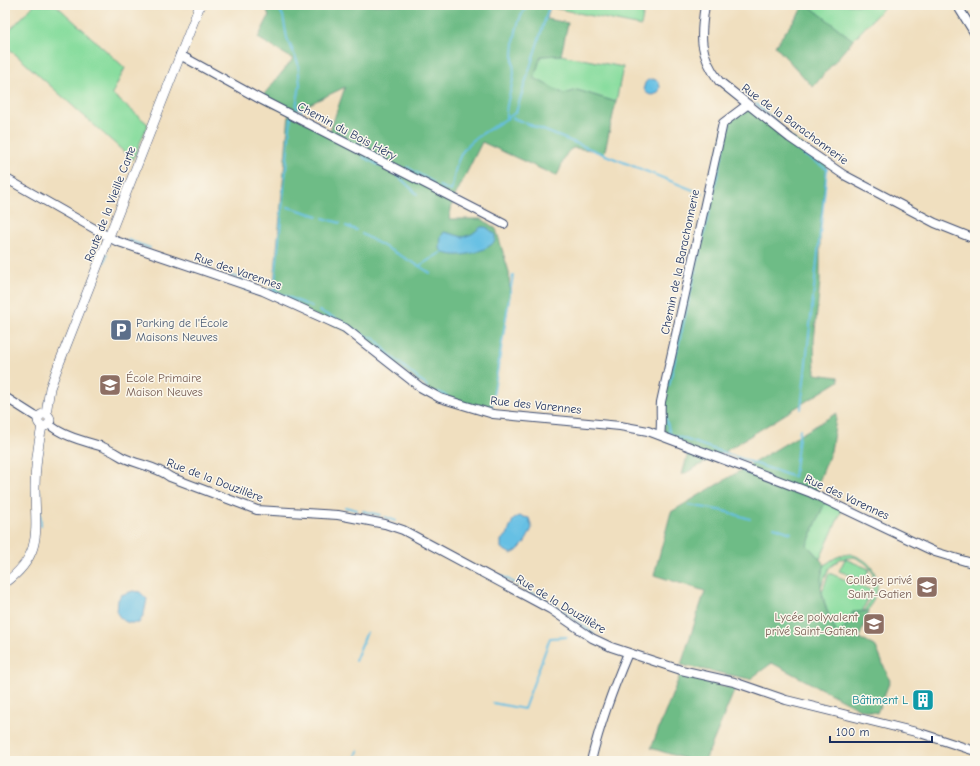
<svg xmlns="http://www.w3.org/2000/svg" width="980" height="766" font-family="'Comic Neue',sans-serif">
  <style>
    .green { fill: #89dd9f; stroke: #52867e; fill-rule: evenodd }
    .forest { fill: #6ebc86; stroke: #447672; fill-rule: evenodd }
    .water { fill: #66c0e4; stroke: #4078a1 }
    .lines { fill: none; stroke-linecap: round; stroke-linejoin: round }
    .stream { stroke: #66c0e4; stroke-width: 2 }
    .minor-casing { stroke: #3b496d; stroke-width: 10 }
    .tertiary-casing { stroke: #3b496d; stroke-width: 10 }
    .minor { stroke: #fff; stroke-width: 8 }
    .tertiary { stroke: #fff; stroke-width: 9 }
    .labels { text-anchor: middle; dominant-baseline: central; stroke-width: 3; stroke-linejoin: round; paint-order: stroke }
    .street-label { font-size: 12px; fill: #1b2f5e; stroke: #fbf7ec }
    .service-label { font-size: 12px; fill: #4e5e75; stroke: #fbf7ec; text-anchor: start }
    .education-label { font-size: 12px; fill: #785e54; stroke: #fbf7ec; text-anchor: end }
    .culture-label { font-size: 12px; fill: #0d838f; stroke: #fbf7ec; text-anchor: end }
  </style>
  <rect width="100%" height="100%" fill="#fbf7ec"/>
  <filter id="ink" filterUnits="userSpaceOnUse"><feTurbulence type="fractalNoise" baseFrequency=".025" numOctaves="2"/><feDisplacementMap in="SourceGraphic" scale="8" xChannelSelector="R" yChannelSelector="G"/><feConvolveMatrix kernelMatrix="1 2 1 2 8 2 1 2 1" color-interpolation-filters="sRGB"/></filter>
  <filter id="wash" filterUnits="userSpaceOnUse"><feTurbulence type="fractalNoise" baseFrequency=".012" numOctaves="4" result="noise"/><feDisplacementMap in="SourceGraphic" scale="16" xChannelSelector="R" yChannelSelector="G"/><feGaussianBlur stdDeviation="0.9" result="paint"/><feColorMatrix in="noise" values="0 0 0 0 0 0 0 0 0 0 0 0 0 0 0 0 0 1.4 0 .05"/><feComposite in="paint" operator="in"/></filter>
  <g filter="url(#wash)">
    <rect width="100%" height="100%" fill="#f0dfbf"/>
    <g class="green">
      <polygon points="34,5 56,5 125,68 112,94 148,124 133,160 5,45 5,35"/>
      <polygon points="550,5 645,5 641,26 549,7"/>
      <polygon points="808,5 886,5 853,40"/>
      <polygon points="561,55 623,67 616,102 577,90 564,94 534,78 541,56"/>
      <polygon points="825,502 842,510 820,559 807,545"/>
      <path d="M850 554C869 559 878 571 877 590L845 669C818 692 787 675 795 639L825 565C833 558 840 555 850 554ZM854 557C883 568 874 590 865 611L863 610 871 590 829 573 822 592 826 608 837 634 846 626 853 612 865 611 846 661C827 689 789 674 798 641L829 568 840 559Z"/>
      <polygon points="845,559 869,569 865,581 839,571"/>
    </g>
    <g class="forest">
      <path d="M265 5H550L547 19 568 23 561 55 541 56 534 78 564 94 577 90 616 102 604 155 592 150 573 148C563 153 563 166 557 175H554L482 142 453 200 449 219H482L496 229 509 272 510 295 491 410 440 398 357 336 273 295 289 114 260 99 293 59 258 38 269 16ZM345 87 329 134 289 114Z"/>
      <polygon points="805,5 808,5 853,40 813,87 775,46"/>
      <polygon points="748,110 760,112 827,164 820,227 820,282 814,341 815,374 838,377 839,381 724,452 682,475 690,446 668,438 662,424 661,402 725,123"/>
      <path d="M837 413 831 451 816 489 825 502 807 545 825 565C814 585 828 614 837 634L846 626 853 612 869 611 859 638 876 647 890 681 877 713 860 709 772 663 750 679 681 665 705 591 654 575 671 512Z"/>
      <polygon points="680,675 735,689 705,761 692,761 651,748"/>
    </g>
    <g class="water">
      <circle cx="652" cy="87" r="8"/>
      <path d="M481 227H486L495 234V241C487 252 450 262 440 249L441 237 444 232 463 237 472 234Z"/>
      <path d="M519 516 529 518 532 528C528 538 521 551 511 554L501 548V540L507 535 513 520Z"/>
      <path d="M133 591 140 592 147 599 144 614 139 623C129 624 122 622 117 613L118 600 121 595Z"/>
    </g>
    <g class="lines">
      <g class="stream">
        <polyline points="277,5 283,16 287,38 298,63 300,85 296,107 302,111"/>
        <polyline points="962,5 967,15"/>
        <polyline points="756,104 778,123"/>
        <polyline points="513,118 703,194"/>
        <path d="M506 119C505 104 511 93 513 79 515 73 513 67 513 61 513 44 516 16 529 5"/>
        <polyline points="783,137 798,151"/>
        <polyline points="363,157 395,173 417,194"/>
        <polyline points="407,167 433,182"/>
        <path d="M439 186 451 191C454 181 454 171 458 161 467 136 496 128 516 112L549 7"/>
        <polyline points="288,207 318,216"/>
        <polyline points="323,218 340,223"/>
        <polyline points="346,226 356,230"/>
        <polyline points="362,234 419,266 442,252"/>
        <polyline points="128,240 150,248"/>
        <polyline points="104,263 107,254"/>
        <polyline points="419,266 430,273"/>
        <polyline points="230,275 244,280"/>
        <polyline points="242,288 259,294"/>
        <polyline points="269,289 312,307"/>
        <polyline points="274,292 291,117"/>
        <polyline points="319,311 341,321 363,335 375,339 391,356 427,386"/>
        <polyline points="669,386 729,125"/>
        <polyline points="438,392 447,396"/>
        <polyline points="5,403 9,406"/>
        <polyline points="489,409 491,410 513,275"/>
        <polyline points="801,409 827,169 802,154"/>
        <polyline points="664,410 670,434 794,477 800,429"/>
        <polyline points="743,471 758,477"/>
        <polyline points="40,492 40,503"/>
        <polyline points="689,505 724,511 750,519"/>
        <polyline points="345,507 357,510"/>
        <polyline points="40,510 41,526"/>
        <polyline points="363,511 380,515"/>
        <polyline points="385,517 396,521"/>
        <polyline points="774,527 791,533"/>
        <polyline points="500,575 558,607 594,634"/>
        <polyline points="355,661 367,632"/>
        <polyline points="493,703 524,709 550,638 567,637"/>
        <polyline points="354,761 358,751"/>
      </g>
    </g>
  </g>
  <g filter="url(#ink)">
    <g class="lines">
      <g class="minor-casing">
        <g id="minor">
          <path d="M705 5C700 37 699 54 719 81L790 138 844 175 935 223 975 239"/>
          <polyline points="957,5 975,34"/>
          <polyline points="180,55 260,99 504,224"/>
          <polyline points="5,178 116,241 263,291 345,328 420,387 440,398 493,414 620,426 648,431 809,492 935,552 975,564"/>
          <polyline points="5,397 38,418"/>
          <path d="M49 424C61 436 88 442 103 447 110 450 116 453 122 457 138 465 156 466 170 477L257 510 338 515 385 524 403 530 550 609 592 638 611 647 681 670 734 682 786 700 920 733 975 751"/>
          <path d="M660 435C662 424 660 413 661 402L723 123 747 105"/>
          <path d="M591 761C600 724 613 688 628 653"/>
        </g>
      </g>
      <g class="tertiary-casing">
        <g id="tertiary">
          <circle cx="44" cy="420" r="6"/>
          <polyline points="46,414 50,388 57,369 200,5"/>
          <path d="M5 583C44 554 35 530 35 487 35 466 38 446 42 426"/>
        </g>
      </g>
      <use href="#minor" class="minor"/>
      <use href="#tertiary" class="tertiary"/>
    </g>
  </g>
  <defs>
    <g id="parking-square" transform="scale(1.15)"><rect x="-9" y="-9" width="18" height="18" rx="4" fill="#5c6f8a" stroke="#fbf7ec"/><path d="M-3.5-5.5H1a3.5 3.5 0 0 1 0 7H-1V5.5H-3.5ZM-1-3.4V-.6H.8a1.4 1.4 0 0 0 0-2.8Z" fill="#fff"/></g>
    <g id="school-square" transform="scale(1.15)"><rect x="-9" y="-9" width="18" height="18" rx="4" fill="#8d6e63" stroke="#fbf7ec"/><path d="M0-5L7-2L0 1L-7-2ZM-4 1L0 2.5L4 1V4Q0 6-4 4Z" fill="#fff"/></g>
    <g id="building-square" transform="scale(1.15)"><rect x="-9" y="-9" width="18" height="18" rx="4" fill="#0f9aa8" stroke="#fbf7ec"/><path d="M-4-6H4V6H1V3H-1V6H-4ZM-2.5-4.3h1.7v1.8h-1.7ZM.8-4.3h1.7v1.8H.8ZM-2.5-1h1.7V.8h-1.7ZM.8-1h1.7V.8H.8Z" fill="#fff"/></g>
  </defs>
  <g fill-rule="evenodd">
    <use href="#parking-square" x="121" y="330"/>
    <use href="#school-square" x="110" y="385"/>
    <use href="#school-square" x="927" y="587"/>
    <use href="#school-square" x="874" y="624"/>
    <use href="#building-square" x="923" y="700"/>
  </g>
  <g class="labels">
    <g class="street-label">
      <text transform="translate(795 124) rotate(36)">Rue de la Barachonnerie</text>
      <text transform="translate(347 131) rotate(28)">Chemin du Bois Héry</text>
      <text transform="translate(110 204) rotate(-69)">Route de la Vieille Carte</text>
      <text transform="translate(680 262) rotate(-78)">Chemin de la Barachonnerie</text>
      <text transform="translate(238 271) rotate(19)">Rue des Varennes</text>
      <text transform="translate(536 405) rotate(6)">Rue des Varennes</text>
      <text transform="translate(215 480) rotate(21)">Rue de la Douzillère</text>
      <text transform="translate(847 497) rotate(25)">Rue des Varennes</text>
      <text transform="translate(561 604) rotate(31)">Rue de la Douzillère</text>
    </g>
    <g class="service-label">
      <text x="136" y="323">Parking de l'École<tspan x="136" dy="14">Maisons Neuves</tspan></text>
    </g>
    <g class="education-label">
      <text x="126" y="378" text-anchor="start">École Primaire<tspan x="126" dy="14">Maison Neuves</tspan></text>
      <text x="912" y="580">Collège privé<tspan x="912" dy="14">Saint-Gatien</tspan></text>
      <text x="858" y="617">Lycée polyvalent<tspan x="858" dy="14">privé Saint-Gatien</tspan></text>
    </g>
    <g class="culture-label">
      <text x="908" y="700">Bâtiment L</text>
    </g>
  </g>
  <rect width="980" height="766" fill="none" stroke="#fbf7ec" stroke-width="20"/>
  <path d="M830 736v6h102v-6" fill="none" stroke="#1b2f5e" stroke-width="2"/>
  <text x="836" y="736" font-size="12" fill="#1b2f5e" stroke="#fbf7ec" stroke-width="3" paint-order="stroke">100 m</text>
</svg>
